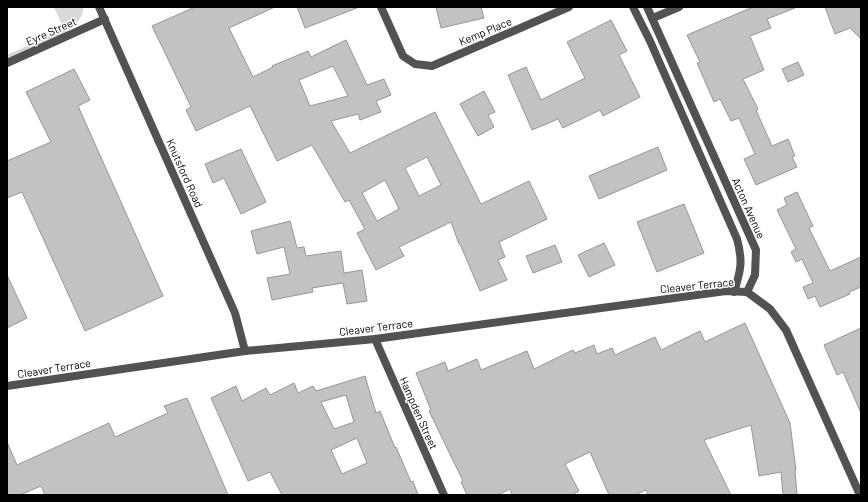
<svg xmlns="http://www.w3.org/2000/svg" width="868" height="502" font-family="Barlow,sans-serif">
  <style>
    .green { fill: #d9d9d9 }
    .building { fill: #c2c2c2; stroke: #969696; fill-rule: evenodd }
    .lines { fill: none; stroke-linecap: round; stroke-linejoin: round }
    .service { stroke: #525252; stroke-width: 8 }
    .minor { stroke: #525252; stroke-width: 8 }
    .labels { text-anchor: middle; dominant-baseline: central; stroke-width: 3; stroke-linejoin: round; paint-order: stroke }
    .street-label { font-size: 11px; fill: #000; stroke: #fff }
  </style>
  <rect width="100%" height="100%" fill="#fff"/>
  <path class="green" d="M54 7H83C86 32 26 52 7 60V55L64 29Z"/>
  <g class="building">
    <path d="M195 7H275L229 28 253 77 273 67 272 66 308 51 311 57 346 40 367 85 384 79 391 95 376 101 381 112 360 120 358 114 331 121 350 153 435 112 481 204 529 181 547 219 499 242 505 257 498 260 507 280 480 291 460 244H459L451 222 399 247 404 256 376 270 357 233 365 229 349 200 345 202 312 145 277 161 250 106 196 131 186 110 191 107 152 26ZM333 66 348 96 310 106 299 80ZM427 157 441 185 419 196 405 168ZM385 180 399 209 377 221 362 193Z"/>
    <polygon points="297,7 357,7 357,8 305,28"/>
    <polygon points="436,7 481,7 484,18 441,28"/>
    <polygon points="753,7 795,8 767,19 771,28 750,36 764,70 743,79 758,109 756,110 772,146 788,139 795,156 792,157 797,167 756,185 744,159 755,154 739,118 731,121 720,99 714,102 697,63 700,62 687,35"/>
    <polygon points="825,7 861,7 861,39 850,28 835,34"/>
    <polygon points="611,20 627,51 619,55 640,97 603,116 600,110 563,128 558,119 532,130 508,75 526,67 541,100 585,78 567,42"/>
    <polygon points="798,62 804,75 788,82 782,69"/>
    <polygon points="74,69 90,100 78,106 163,296 85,331 22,192 7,198 7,161 51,142 26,92"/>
    <polygon points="484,91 495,112 488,115 494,127 478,136 460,104"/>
    <polygon points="658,147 667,170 599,199 589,176"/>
    <polygon points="241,149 266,202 241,214 224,178 213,183 205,164"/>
    <polygon points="797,192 813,226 809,228 830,271 861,257 861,287 849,292 850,294 820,307 815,296 808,299 803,287 813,283 802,259 796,262 791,252 796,249 777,210 787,205 784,198"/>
    <polygon points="684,204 704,253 657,272 637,222"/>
    <polygon points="290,221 297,248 304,247 306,256 341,251 344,273 362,270 367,301 347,304 343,283 312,288 313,292 272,300 267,278 290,274 284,247 257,254 251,231"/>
    <polygon points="604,243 615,265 589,277 578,255"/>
    <polygon points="555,245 562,262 533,273 526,256"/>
    <polygon points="7,275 27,318 7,328"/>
    <polygon points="745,323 790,423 796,470 795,470 797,495 783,495 781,472 759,476 751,425 704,440 731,495 648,495 646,490 635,495 609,495 590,452 565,464 579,491 572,495 512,495 510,489 498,495 467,495 461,482 463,481 429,411 431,410 416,373 445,362 448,371 477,359 481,370 527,351 534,369 573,350 575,353 594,345 597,354 612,348 615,355 655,337 661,350 700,331 705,342"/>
    <polygon points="861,328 861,413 843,372 837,375 824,345"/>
    <path d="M365 376 376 413 380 411 395 448 396 447 411 482 413 481 418 495H282L270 472 248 481 211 398 236 386 242 401 266 388 270 395 294 383 298 393 313 386 316 391ZM346 395 354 422 334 429 321 402ZM357 438 367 463 342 474 331 450Z"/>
    <polygon points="187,398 228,495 45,495 41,486 20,495 7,495 7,442 17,465 109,423 115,437 168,413 164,406"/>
  </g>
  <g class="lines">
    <polyline class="service" points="7,63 105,19"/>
    <g class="minor">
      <polyline points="99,7 235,313 245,351"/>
      <polyline points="381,7 403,56 415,64 432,66 569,7"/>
      <path d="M633 7 650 41 737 239C743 261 741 270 734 292"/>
      <polyline points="647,7 756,250 755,275 747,292"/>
      <polyline points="653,18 679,7"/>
      <polyline points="747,292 770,309 786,330 860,495"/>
      <polyline points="375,339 444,495"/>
      <polyline points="7,386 245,351 375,339 726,291 747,292"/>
    </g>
  </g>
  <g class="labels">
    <g class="street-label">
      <text transform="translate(51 31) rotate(-24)">Eyre Street</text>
      <text transform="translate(485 31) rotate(-23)">Kemp Place</text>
      <text transform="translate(185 173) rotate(66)">Knutsford Road</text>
      <text transform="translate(749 208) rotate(66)">Acton Avenue</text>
      <text transform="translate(697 285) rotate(-6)">Cleaver Terrace</text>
      <text transform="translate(376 327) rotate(-7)">Cleaver Terrace</text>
      <text transform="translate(54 368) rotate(-9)">Cleaver Terrace</text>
      <text transform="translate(419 413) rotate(66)">Hampden Street</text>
    </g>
  </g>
  <rect width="868" height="502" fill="none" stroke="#000000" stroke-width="16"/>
</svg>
